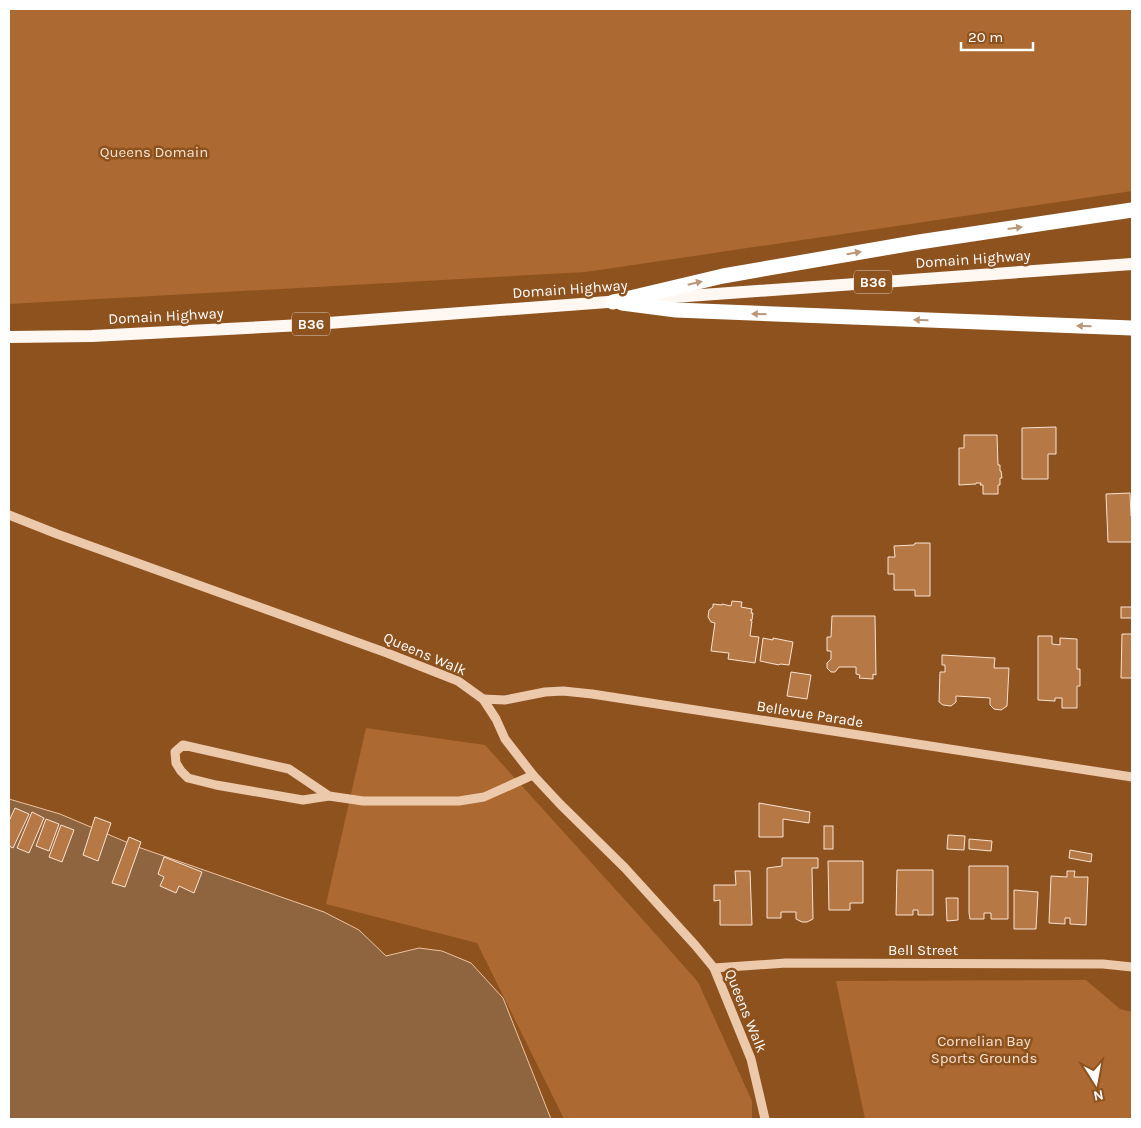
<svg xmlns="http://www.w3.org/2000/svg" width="1141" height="1128" font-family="Karla,sans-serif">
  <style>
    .green { fill: #ac6931 }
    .water { fill: #8f653f; stroke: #efc29f }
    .building { fill: #b67946; stroke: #f9e3d1 }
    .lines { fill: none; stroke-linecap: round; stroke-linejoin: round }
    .minor { stroke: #edc9ac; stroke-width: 9 }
    .major { stroke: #fff8f2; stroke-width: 12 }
    .highway { stroke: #fff; stroke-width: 15 }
    .oneway { fill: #bb9778 }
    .labels { text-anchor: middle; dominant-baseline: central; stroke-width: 5; stroke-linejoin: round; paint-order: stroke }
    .shield { fill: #8e521e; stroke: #ddcbbc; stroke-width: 1 }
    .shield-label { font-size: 14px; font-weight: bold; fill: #fff }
    .park-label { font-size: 15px; fill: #f9e3d1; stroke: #8e521e }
    .street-label { font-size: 15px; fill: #fff; stroke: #8e521e }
  </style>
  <rect width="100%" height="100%" fill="#8e521e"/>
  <g class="green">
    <polygon points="9,9 1132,9 1132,191 586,272 9,304"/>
    <polygon points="366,728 485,745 644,921 698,982 752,1101 752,1119 564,1119 477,943 326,904"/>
    <polygon points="1086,980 1120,1009 1132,1012 1132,1119 865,1119 836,981"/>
  </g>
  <polygon class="water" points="9,799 60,814 138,847 324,912 359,930 386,956 419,948 442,951 471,963 503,998 551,1119 9,1119"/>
  <g class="building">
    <polygon points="1056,427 1056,454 1048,454 1048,479 1022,479 1022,428"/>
    <polygon points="964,435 997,435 998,465 1000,465 1000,471 1001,471 1002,478 1000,478 1000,485 998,485 998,494 983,494 983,485 980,485 981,483 976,483 976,484 959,485 959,448 964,448"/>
    <polygon points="1130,493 1131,516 1132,516 1132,542 1108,542 1106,494"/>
    <polygon points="915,543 930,543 930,596 915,596 915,590 894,590 894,574 888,574 888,557 895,557 894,546 914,545"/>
    <polygon points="732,601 742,602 741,607 752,609 751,613 753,613 752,620 750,620 752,621 750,636 759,637 755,663 728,659 729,653 711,651 715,623 711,622 708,617 709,610 713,607 713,604 722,605 722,604 731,606"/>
    <rect x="1121" y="607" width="11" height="11"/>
    <polygon points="832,616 875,616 876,675 873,674 873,679 859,678 860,675 856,674 856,667 839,667 835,672 831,672 827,668 827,663 831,659 831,651 827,651 827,637 831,637"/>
    <polygon points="1122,634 1132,634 1132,678 1121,678"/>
    <polygon points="1038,636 1052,636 1052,644 1060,645 1060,638 1077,639 1077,669 1080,669 1080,686 1077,686 1077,708 1062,708 1062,698 1055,698 1055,701 1038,700"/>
    <polygon points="763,638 773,640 773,638 793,642 789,665 780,664 779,665 760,661"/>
    <polygon points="942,655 995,658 994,668 1009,668 1007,706 1001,710 994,709 990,705 990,698 956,696 956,702 951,706 943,705 939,702 940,672 945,672 945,665 942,665"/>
    <polygon points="791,672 811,675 807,699 787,696"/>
    <polygon points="759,803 810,812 809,823 783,819 783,837 759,837"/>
    <polygon points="15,808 29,814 13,848 9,846 9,821"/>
    <polygon points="32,812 44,818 29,853 17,848"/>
    <polygon points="95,817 111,823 98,861 83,855"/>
    <polygon points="46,819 59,824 49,851 36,846"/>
    <polygon points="61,825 74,830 62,862 49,857"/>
    <rect x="824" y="826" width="9" height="23"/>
    <polygon points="948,835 965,836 964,850 947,849"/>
    <polygon points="129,837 141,842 125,887 112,883"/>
    <polygon points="969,839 992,841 991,851 969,849"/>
    <polygon points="1070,850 1092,854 1091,862 1069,858"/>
    <polygon points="164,857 202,872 194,893 179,886 176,893 160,886 164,877 158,874"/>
    <polygon points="782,858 818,858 818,868 812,868 813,919 807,922 802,922 796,919 796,912 781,912 781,918 767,918 767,868 782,866"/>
    <polygon points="828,861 863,861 863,903 850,903 850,910 829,910"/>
    <polygon points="969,866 1008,866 1008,919 991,919 991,913 984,913 984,919 970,919 969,913"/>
    <polygon points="897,870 933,870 933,915 918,915 918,910 913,910 913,915 896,915"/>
    <polygon points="735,871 750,871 752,925 720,925 720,900 714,901 714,885 736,885"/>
    <polygon points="1067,871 1075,871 1074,877 1088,877 1086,925 1070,924 1070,918 1065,918 1065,924 1049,923 1051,876 1067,877"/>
    <polygon points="1014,890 1038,892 1036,929 1014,929"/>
    <polygon points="946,898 958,898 958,920 947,921"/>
  </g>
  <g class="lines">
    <g class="minor">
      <polyline points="9,515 57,534 387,653 458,681 483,699 496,719 505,739 533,775 560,804 625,868 695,945 714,968 751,1059 765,1119"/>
      <polyline points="483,699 505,700 545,692 563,691 592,694 1132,777"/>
      <polyline points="329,796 289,769 183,745 175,752 176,763 181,771 188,778 216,785 303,800 329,796 363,801 459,801 484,797 533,775"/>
      <polyline points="714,968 786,963 1103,964 1132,967"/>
    </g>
    <g class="major">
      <polyline points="646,299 1132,264"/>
      <polyline points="9,337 92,336 302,325 621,301"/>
    </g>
    <g class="highway">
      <polyline points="613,302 723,276 919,242 1132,210"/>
      <polyline points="622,303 676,310 1132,328"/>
    </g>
  </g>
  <defs><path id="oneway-solid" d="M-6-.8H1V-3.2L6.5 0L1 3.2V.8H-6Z" transform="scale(1.25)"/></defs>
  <g class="oneway">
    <use href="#oneway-solid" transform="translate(1015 228) rotate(-8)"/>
    <use href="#oneway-solid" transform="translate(854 253) rotate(-10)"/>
    <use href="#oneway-solid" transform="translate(695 283) rotate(-13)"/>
    <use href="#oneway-solid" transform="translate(759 314) rotate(-178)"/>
    <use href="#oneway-solid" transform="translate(921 320) rotate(-178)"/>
    <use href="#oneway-solid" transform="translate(1084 326) rotate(-178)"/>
  </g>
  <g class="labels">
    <g class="shield">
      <rect x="854" y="270.5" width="38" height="23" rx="4"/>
      <rect x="292" y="312.5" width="38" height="23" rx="4"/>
    </g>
    <g class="shield-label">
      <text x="873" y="282">B36</text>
      <text x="311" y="324">B36</text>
    </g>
    <g class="park-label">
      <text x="154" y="152">Queens Domain</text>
      <text x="984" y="1041">Cornelian Bay<tspan x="984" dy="17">Sports Grounds</tspan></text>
    </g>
    <g class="street-label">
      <text transform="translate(973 259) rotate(-4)">Domain Highway</text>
      <text transform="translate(570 289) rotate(-4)">Domain Highway</text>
      <text transform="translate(166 316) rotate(-3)">Domain Highway</text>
      <text transform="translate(425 654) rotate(23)">Queens Walk</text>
      <text transform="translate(810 714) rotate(9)">Bellevue Parade</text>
      <text x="923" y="950">Bell Street</text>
      <text transform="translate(746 1011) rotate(68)">Queens Walk</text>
    </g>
  </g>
  <rect width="1141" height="1128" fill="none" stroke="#ffffff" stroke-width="20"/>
  <g transform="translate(1096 1083) rotate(169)" stroke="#8e521e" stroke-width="4" paint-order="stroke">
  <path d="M0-4L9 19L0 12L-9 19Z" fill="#ffffff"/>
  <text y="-8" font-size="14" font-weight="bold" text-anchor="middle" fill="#ffffff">N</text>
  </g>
  <path d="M961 42v8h72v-8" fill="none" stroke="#ffffff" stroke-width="2.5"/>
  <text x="968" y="42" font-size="15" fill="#ffffff" stroke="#8e521e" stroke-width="4" paint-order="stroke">20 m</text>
</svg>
